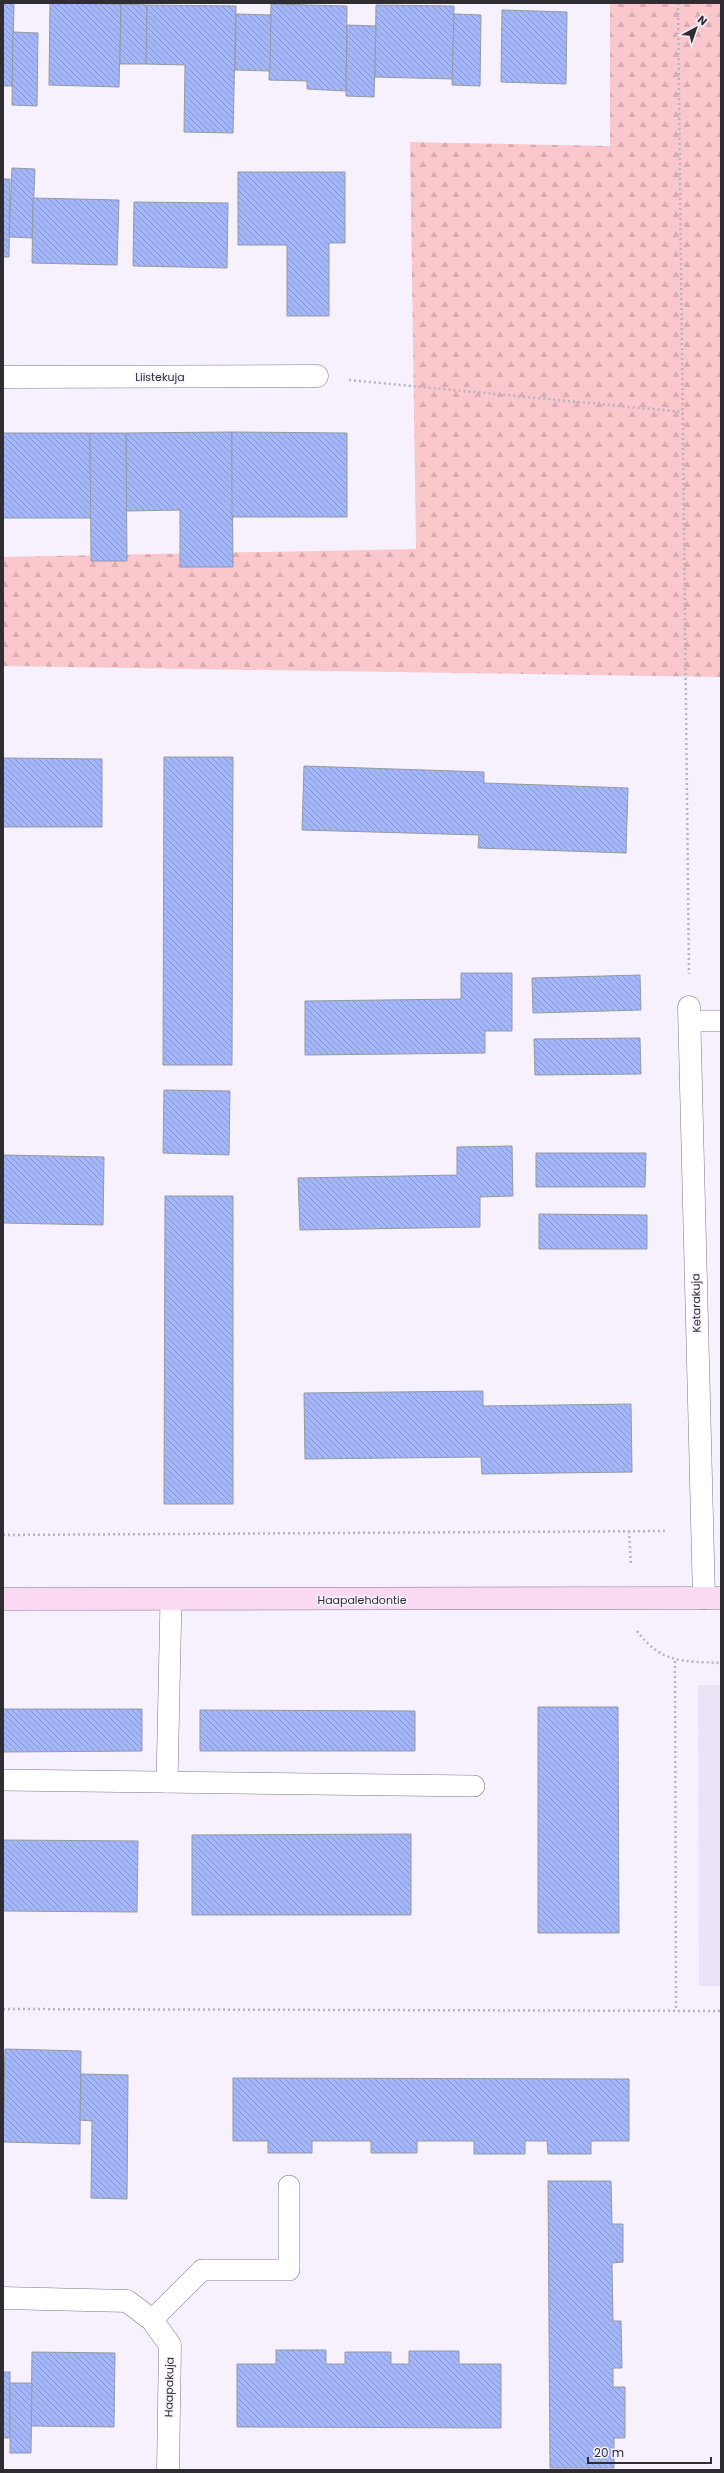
<svg xmlns="http://www.w3.org/2000/svg" width="724" height="2473" font-family="Poppins,sans-serif">
  <style>
    .built { fill: #ebe3f6 }
    .forest { fill: url(#forest-firs) }
    .building { fill: url(#building-back-hatch); stroke: #9599a4 }
    .lines { fill: none; stroke-linecap: round; stroke-linejoin: round }
    .lane-casing { stroke: #7d7884; stroke-width: 22 }
    .street-casing { stroke: #7d7884; stroke-width: 23 }
    .secondary-casing { stroke: #7d7884; stroke-width: 23 }
    .path { stroke: #b8b4be; stroke-width: 2.5; stroke-dasharray: 2 3; stroke-linecap: butt }
    .lane { stroke: #fff; stroke-width: 21 }
    .street { stroke: #fff; stroke-width: 22 }
    .secondary { stroke: #fadaf2; stroke-width: 22 }
    .labels { text-anchor: middle; dominant-baseline: central; stroke-width: 3; stroke-linejoin: round; paint-order: stroke }
    .street-label { font-size: 11px; fill: #2f2d31; stroke: #f7f1fe }
  </style>
  <defs>
    <pattern id="forest-firs" width="22" height="20" patternUnits="userSpaceOnUse"><rect width="22" height="20" fill="#fac7cc"/><path d="M5 1l3.5 6h-7zM16 11l3.5 6h-7z" fill="#d7abb0"/></pattern>
    <pattern id="building-back-hatch" width="6" height="6" patternUnits="userSpaceOnUse"><rect width="6" height="6" fill="#a3b7fa"/><path d="M-1 5l2 2M0 0l6 6M5-1l2 2" fill="none" stroke="#8595cb"/></pattern>
  </defs>
  <rect width="100%" height="100%" fill="#f7f1fe"/>
  <polygon class="built" points="698,1685 721,1685 721,1986 699,1986"/>
  <polygon class="forest" points="610,3 721,3 721,677 3,666 3,557 416,549 410,142 610,146"/>
  <g class="building">
    <polygon points="3,3 14,3 12,86 3,86"/>
    <polygon points="50,3 121,4 119,87 49,85"/>
    <polygon points="121,4 147,5 146,64 120,64"/>
    <polygon points="271,4 347,6 346,91 307,89 307,81 269,80"/>
    <polygon points="147,5 236,6 233,133 184,132 185,65 146,64"/>
    <polygon points="376,5 454,6 453,79 375,77"/>
    <polygon points="502,10 567,12 566,84 501,82"/>
    <polygon points="236,14 271,15 270,71 235,70"/>
    <polygon points="454,14 481,15 480,86 452,85"/>
    <polygon points="347,25 376,26 374,97 346,96"/>
    <polygon points="13,32 38,33 37,106 12,105"/>
    <polygon points="12,168 35,169 32,238 9,237"/>
    <polygon points="238,172 345,172 345,243 329,243 329,316 287,316 287,245 238,245"/>
    <polygon points="3,179 10,179 9,257 3,257"/>
    <polygon points="33,198 119,200 117,265 32,263"/>
    <polygon points="134,202 228,203 227,268 133,266"/>
    <polygon points="232,432 233,567 180,567 180,510 126,511 126,433"/>
    <polygon points="232,432 347,433 347,517 232,517"/>
    <polygon points="3,433 90,433 91,518 3,518"/>
    <polygon points="90,433 126,433 127,561 91,561"/>
    <polygon points="164,757 233,757 232,1065 163,1065"/>
    <polygon points="3,758 102,759 102,827 3,827"/>
    <polygon points="304,766 484,772 484,783 628,788 626,853 478,848 479,835 302,830"/>
    <polygon points="461,973 512,973 512,1031 485,1031 485,1053 305,1055 305,1001 461,999"/>
    <polygon points="640,975 641,1010 533,1013 532,978"/>
    <polygon points="640,1038 641,1074 535,1075 534,1039"/>
    <polygon points="164,1090 230,1091 229,1155 163,1153"/>
    <polygon points="512,1146 513,1196 480,1197 480,1227 300,1230 298,1178 457,1175 457,1147"/>
    <polygon points="536,1153 646,1153 645,1187 536,1187"/>
    <polygon points="3,1155 104,1157 103,1225 3,1223"/>
    <polygon points="165,1196 233,1196 233,1504 164,1504"/>
    <polygon points="539,1214 647,1215 647,1249 539,1249"/>
    <polygon points="483,1391 483,1406 631,1404 632,1472 482,1474 481,1457 305,1459 304,1393"/>
    <polygon points="538,1707 618,1707 619,1933 538,1933"/>
    <polygon points="3,1709 142,1709 142,1751 3,1752"/>
    <polygon points="200,1710 415,1711 415,1751 200,1751"/>
    <polygon points="411,1834 411,1915 192,1915 192,1835"/>
    <polygon points="3,1840 138,1841 137,1912 3,1911"/>
    <polygon points="5,2049 81,2051 80,2144 3,2142"/>
    <polygon points="3,2058 4,2058 3,2199"/>
    <polygon points="81,2074 128,2075 127,2199 91,2198 92,2121 80,2120"/>
    <polygon points="233,2078 629,2079 629,2141 591,2141 591,2154 548,2154 547,2141 525,2141 525,2154 474,2154 474,2141 417,2141 417,2153 371,2153 371,2141 312,2141 312,2153 268,2153 268,2141 233,2141"/>
    <polygon points="548,2181 611,2181 612,2224 623,2224 623,2262 612,2263 613,2321 621,2321 622,2368 613,2368 613,2387 625,2387 625,2438 614,2438 614,2468 550,2468"/>
    <polygon points="276,2350 326,2350 326,2364 345,2364 345,2352 391,2352 391,2364 409,2364 409,2351 459,2351 459,2364 501,2364 501,2428 237,2427 237,2364 276,2364"/>
    <polygon points="32,2352 115,2353 114,2427 31,2426"/>
    <rect x="3" y="2372" width="7" height="66"/>
    <polygon points="10,2383 32,2383 31,2453 10,2453"/>
  </g>
  <g class="lines">
    <g class="lane-casing">
      <g id="lane">
        <polyline points="690,1021 721,1021"/>
        <polyline points="3,1780 474,1786"/>
        <polyline points="167,1782 171,1600"/>
        <polyline points="152,2320 202,2270 289,2270 289,2186"/>
      </g>
    </g>
    <g class="street-casing">
      <g id="street">
        <polyline points="3,377 317,376"/>
        <polyline points="689,1007 704,1598"/>
        <polyline points="3,2298 127,2301 152,2320 170,2345 168,2470"/>
      </g>
    </g>
    <g class="secondary-casing">
      <polyline id="secondary" points="3,1599 721,1598"/>
    </g>
    <g class="path">
      <polyline points="678,3 689,974"/>
      <polyline points="349,380 683,412"/>
      <polyline points="629,1531 631,1565"/>
      <polyline points="3,1535 668,1531"/>
      <path d="M637 1631C662 1664 683 1661 721 1663"/>
      <polyline points="675,1661 676,2010"/>
      <polyline points="3,2009 721,2011"/>
    </g>
    <use href="#lane" class="lane"/>
    <use href="#street" class="street"/>
    <use href="#secondary" class="secondary"/>
  </g>
  <g class="labels">
    <g class="street-label">
      <text x="160" y="377">Liistekuja</text>
      <text transform="translate(696 1303) rotate(-91)">Ketarakuja</text>
      <text x="362" y="1600">Haapalehdontie</text>
      <text transform="translate(169 2387) rotate(-89)">Haapakuja</text>
    </g>
  </g>
  <rect width="724" height="2473" fill="none" stroke="#2f2d31" stroke-width="8"/>
  <g transform="translate(696 28) rotate(40)" stroke="#f7f1fe" stroke-width="3" paint-order="stroke">
  <path d="M0-3L7 15L0 10L-7 15Z" fill="#2f2d31"/>
  <text y="-6" font-size="11" font-weight="bold" text-anchor="middle" fill="#2f2d31">N</text>
  </g>
  <path d="M588 2457v6h123v-6" fill="none" stroke="#2f2d31" stroke-width="2"/>
  <text x="594" y="2457" font-size="12" fill="#2f2d31" stroke="#f7f1fe" stroke-width="3" paint-order="stroke">20 m</text>
</svg>
